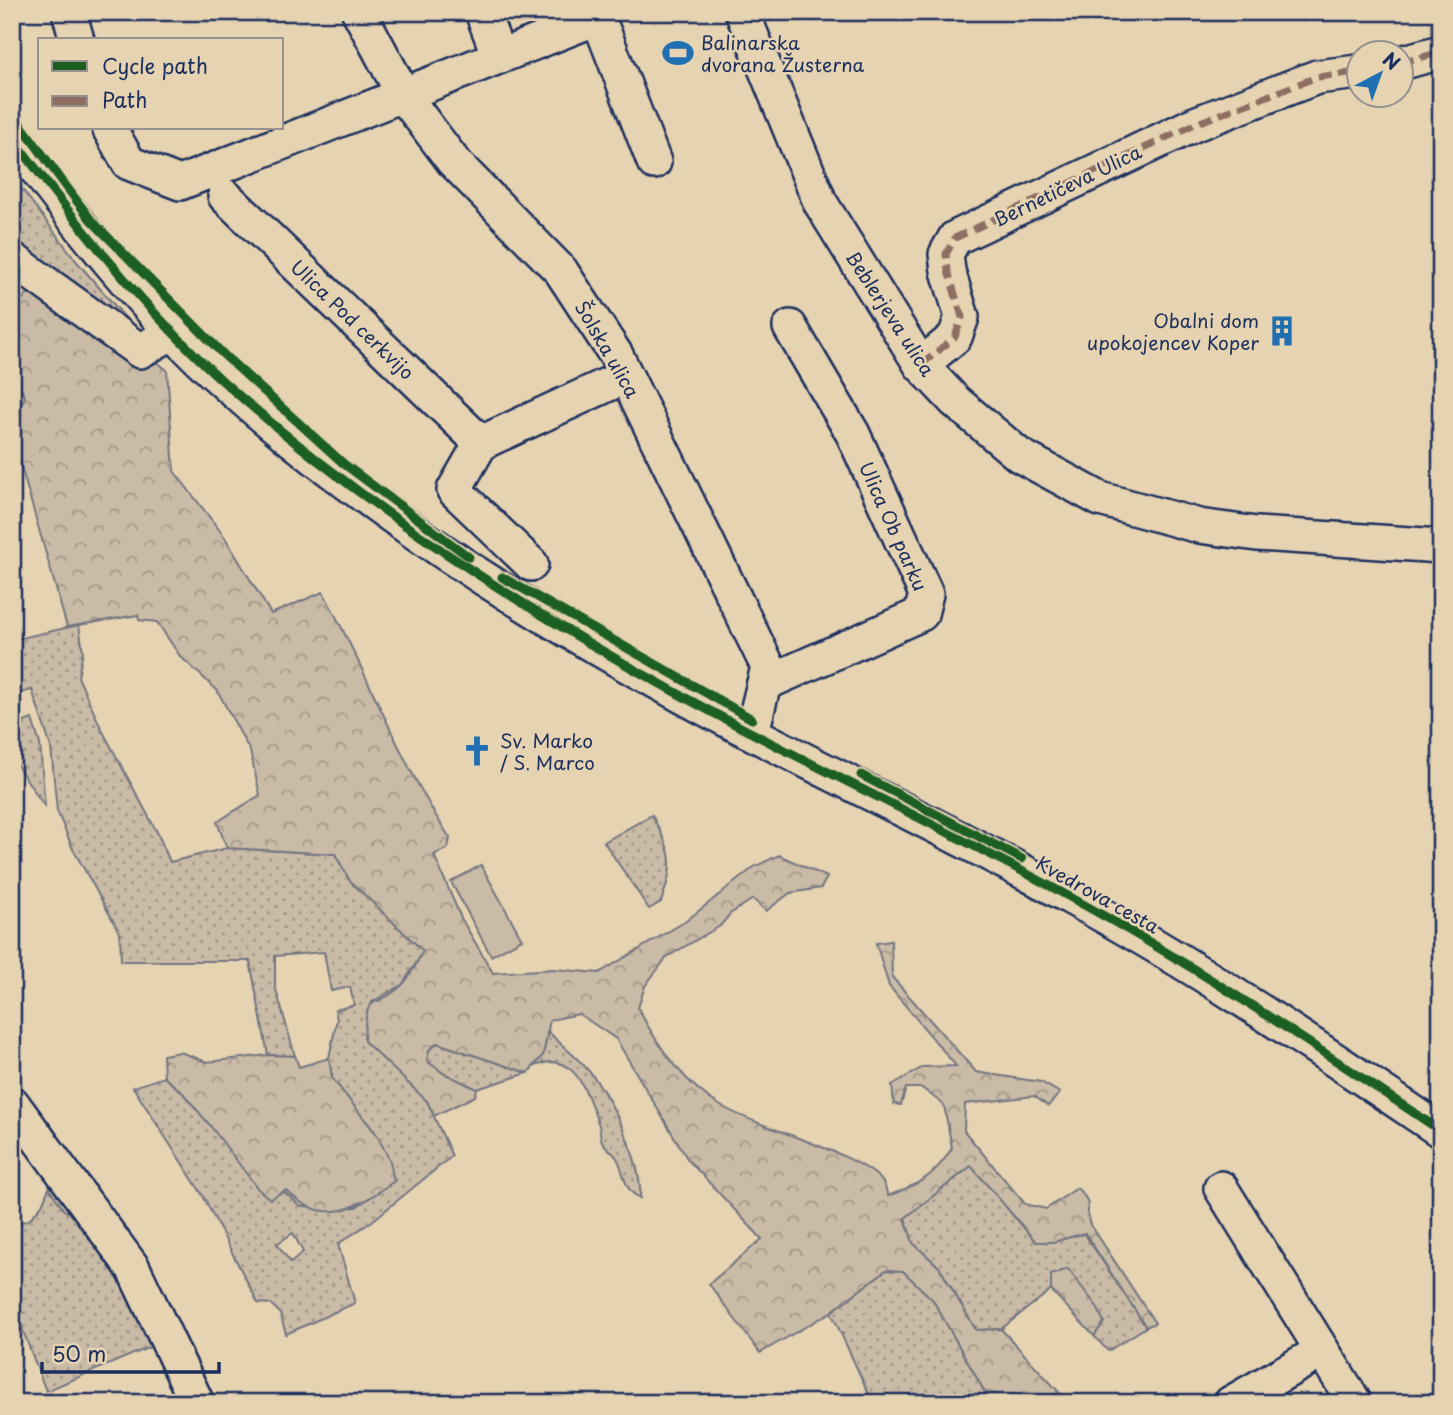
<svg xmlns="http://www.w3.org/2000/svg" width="1453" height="1415" font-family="'Playpen Sans',sans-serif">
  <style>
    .grass { fill: url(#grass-dots); stroke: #727582; stroke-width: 2; fill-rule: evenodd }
    .forest { fill: url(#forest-crowns); stroke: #727582; stroke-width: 2 }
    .pitch { fill: #c9bba5; stroke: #727582; stroke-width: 2 }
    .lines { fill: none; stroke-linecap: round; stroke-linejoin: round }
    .minor-casing { stroke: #1b2f5e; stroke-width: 38 }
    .minor { stroke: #e6d3b1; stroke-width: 33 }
    .quiet { stroke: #8d6e63; stroke-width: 7; stroke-dasharray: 14 7; stroke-linecap: butt }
    .cycleway-casing { stroke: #e6d3b1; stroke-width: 13 }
    .cycleway { stroke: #1b5e20; stroke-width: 9 }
    .labels { text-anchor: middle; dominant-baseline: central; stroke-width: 5; stroke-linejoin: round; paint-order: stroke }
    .poi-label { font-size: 19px; fill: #1b2f5e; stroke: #e6d3b1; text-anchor: start }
    .street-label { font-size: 19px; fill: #1b2f5e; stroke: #e6d3b1 }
  </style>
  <defs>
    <pattern id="grass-dots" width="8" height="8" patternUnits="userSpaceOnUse" patternTransform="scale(1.75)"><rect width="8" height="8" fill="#c9bba5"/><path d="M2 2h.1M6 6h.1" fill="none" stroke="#a2988a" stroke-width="1.8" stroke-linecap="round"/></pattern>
    <pattern id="forest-crowns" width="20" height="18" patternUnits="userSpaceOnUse" patternTransform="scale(1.75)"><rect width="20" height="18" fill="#c9bba5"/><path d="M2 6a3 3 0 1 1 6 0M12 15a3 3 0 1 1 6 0" fill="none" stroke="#a2988a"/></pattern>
  </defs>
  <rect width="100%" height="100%" fill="#e6d3b1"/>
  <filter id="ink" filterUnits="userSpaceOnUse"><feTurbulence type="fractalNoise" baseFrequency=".0143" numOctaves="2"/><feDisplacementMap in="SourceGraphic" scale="14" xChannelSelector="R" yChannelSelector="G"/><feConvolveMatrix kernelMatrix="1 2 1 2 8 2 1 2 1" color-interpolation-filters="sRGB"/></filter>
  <g filter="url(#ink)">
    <g class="grass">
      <polygon points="12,176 78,263 140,335 12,253"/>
      <polygon points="12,369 25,397 12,422"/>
      <path d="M79 625 83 651 78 677 101 728 158 834 170 862 227 848 335 854 350 881 424 951 402 985 372 1002 364 1040 427 1101 452 1156 371 1222 338 1244 355 1303 286 1334 280 1313 271 1304 258 1303 202 1194 133 1087 164 1077 182 1092 209 1124 300 1206 356 1207 394 1181 377 1135 332 1078 329 1058 337 1019 335 1010 354 1005 350 987 331 991 324 952 275 956V986L295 1056 268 1055 250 961H121L120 933 73 849 57 811 51 747 32 690 20 693 12 670V640ZM293 1233 303 1252 291 1263 277 1244Z"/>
      <polygon points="32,719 40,744 45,807 12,758 12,727"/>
      <path d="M652 815C672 855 676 859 661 902L649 909 604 842Z"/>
      <path d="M548 1031C560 1045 575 1055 587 1069 611 1096 643 1163 640 1198 624 1190 625 1177 619 1162 616 1153 606 1149 602 1141 600 1137 600 1130 599 1125 586 1092 575 1047 533 1067L543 1055Z"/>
      <polygon points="437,1043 528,1073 477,1089 443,1073 427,1061 429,1050"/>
      <polygon points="972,1165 1015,1218 1053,1242 1084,1233 1146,1327 1108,1351 1094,1336 1104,1322 1051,1275 1051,1290 1001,1329 976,1330 939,1267 913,1243 905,1218"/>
      <polygon points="49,1188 64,1210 74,1215 114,1253 162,1342 46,1391 12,1302 12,1225 29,1220 42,1205"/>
      <polygon points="886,1270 903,1271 933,1300 991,1403 873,1403 831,1312"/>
    </g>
    <g class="forest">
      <path d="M34 286 147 366 157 362 167 370 174 471 224 536 271 614 323 592C368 673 399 761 450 838L448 848 434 855 461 918 493 973 554 969 599 973 686 921 754 867 779 855 827 877 821 888 790 893 766 911 753 899 730 914 720 926 667 957 645 986 638 1008C657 1045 684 1084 721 1106 758 1128 860 1153 882 1181 885 1184 886 1191 888 1196 919 1184 934 1177 952 1148L944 1105 922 1088H906L901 1105 894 1104 892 1085 923 1067 956 1066 889 986 876 943 891 941 892 977 976 1072 1041 1082 1060 1093 1048 1106 1034 1096 965 1104 964 1131 1025 1204 1046 1209 1077 1188C1094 1205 1085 1204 1089 1222L1155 1323 1146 1327 1085 1233 1053 1242H1036L971 1166 905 1218 913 1243 939 1267 976 1330 1001 1329 1069 1403H991L933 1300 903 1271 886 1270 831 1312 760 1353 709 1284 762 1239 688 1160 616 1039 579 1014 550 1020 543 1055 528 1073 437 1043 429 1050 427 1061 443 1073 477 1089 475 1096 434 1116 427 1101 364 1041C366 987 373 1013 402 985 411 977 417 961 423 951L350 881 335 854 227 848 217 822 260 795 250 751 217 690 180 656 157 622 139 620 138 615 67 627 12 435V422L25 397 12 369V311Z"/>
      <path d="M180 1052 207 1062 268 1055 295 1056 299 1067 329 1058 332 1078 377 1135 390 1161 394 1181C357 1209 323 1228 286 1190L270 1199 258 1189 209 1124 182 1092 164 1077 163 1055Z"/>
      <polygon points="1068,1269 1097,1307 1104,1322 1094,1336 1051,1290 1051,1275"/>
    </g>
    <polygon class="pitch" points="481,865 522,939 491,956 451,882"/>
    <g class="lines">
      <g class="minor-casing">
        <g id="minor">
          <polyline points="69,12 77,40"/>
          <polyline points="359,12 404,96 453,161 561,271 616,355 768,667 752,732"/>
          <polyline points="482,12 499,56"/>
          <polyline points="596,12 654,162"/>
          <polyline points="742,12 820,202 921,365 955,401 1019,455 1100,499 1199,526 1257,534 1441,546"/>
          <polyline points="1400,63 1441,52"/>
          <polyline points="109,128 129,163 180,183 597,18"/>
          <path d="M12 137C77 224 145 311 226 384 364 507 521 608 684 697 810 766 942 826 1068 896 1197 966 1319 1049 1441 1131"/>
          <polyline points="225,196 481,443 626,376"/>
          <polyline points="12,259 140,351 173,332"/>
          <polyline points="921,365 955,337 962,317 948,271 946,254 955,238 1195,124 1317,77 1358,72"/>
          <polyline points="481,443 454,490 531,564"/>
          <polyline points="764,684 921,614 926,594 853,434 790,327"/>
          <polyline points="12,1103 133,1268 197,1403"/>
          <polyline points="1221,1188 1355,1403"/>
          <polyline points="1231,1403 1322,1351"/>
        </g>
      </g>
      <use href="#minor" class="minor"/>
      <g class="quiet">
        <polyline points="1400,63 1441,52"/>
        <polyline points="921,365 955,337 962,317 948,271 946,254 955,238 1195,124 1317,77 1358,72"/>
      </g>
      <g class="cycleway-casing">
        <g id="cycleway">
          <polyline points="12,113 91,220 224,355 344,464 469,557"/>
          <path d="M12 137C77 224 145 311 226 384 364 507 521 608 684 697 810 766 942 826 1068 896 1197 966 1319 1049 1441 1131"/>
          <polyline points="502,577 752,719"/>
          <polyline points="861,775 1022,859"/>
        </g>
      </g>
      <use href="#cycleway" class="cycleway"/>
    </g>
  </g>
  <defs>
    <g id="stadium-bare" transform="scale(2.415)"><path d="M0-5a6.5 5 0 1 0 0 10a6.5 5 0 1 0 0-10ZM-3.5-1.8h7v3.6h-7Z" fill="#1f6fb2" stroke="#e6d3b1" stroke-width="2.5" paint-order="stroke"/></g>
    <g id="building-bare" transform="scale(2.415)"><path d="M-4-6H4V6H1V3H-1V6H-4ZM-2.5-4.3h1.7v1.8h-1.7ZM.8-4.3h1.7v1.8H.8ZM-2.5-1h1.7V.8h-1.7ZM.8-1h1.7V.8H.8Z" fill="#1f6fb2" stroke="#e6d3b1" stroke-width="2.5" paint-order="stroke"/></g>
    <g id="church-bare" transform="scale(2.415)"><path d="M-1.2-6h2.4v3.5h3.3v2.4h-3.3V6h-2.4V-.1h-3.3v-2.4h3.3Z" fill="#1f6fb2" stroke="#e6d3b1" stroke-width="2.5" paint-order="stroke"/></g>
  </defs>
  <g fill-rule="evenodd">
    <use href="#stadium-bare" x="678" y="53"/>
    <use href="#building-bare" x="1282" y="331"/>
    <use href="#church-bare" x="477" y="751"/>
  </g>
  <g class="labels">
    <g class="poi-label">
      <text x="701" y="42">Balinarska<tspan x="701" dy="22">dvorana Žusterna</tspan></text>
      <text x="1259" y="320" text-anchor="end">Obalni dom<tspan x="1259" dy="22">upokojencev Koper</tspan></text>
      <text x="500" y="740">Sv. Marko<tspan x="500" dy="22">/ S. Marco</tspan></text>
    </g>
    <g class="street-label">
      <text transform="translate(1067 185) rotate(-26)">Bernetičeva Ulica</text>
      <text transform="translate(891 313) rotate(57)">Beblerjeva ulica</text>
      <text transform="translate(353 319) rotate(44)">Ulica Pod cerkvijo</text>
      <text transform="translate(608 349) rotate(60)">Šolska ulica</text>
      <text transform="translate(894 526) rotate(66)">Ulica Ob parku</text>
      <text transform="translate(1098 894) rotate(29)">Kvedrova cesta</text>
    </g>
  </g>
  <rect width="1453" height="1415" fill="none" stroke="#e6d3b1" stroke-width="42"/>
  <rect x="21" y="21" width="1411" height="1373" fill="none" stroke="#1b2f5e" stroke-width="2.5" filter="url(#ink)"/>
  <rect x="38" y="38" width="245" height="91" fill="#e6d3b1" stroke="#959190" stroke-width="2"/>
  <rect x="52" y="61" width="35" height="10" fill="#1b5e20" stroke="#959190" stroke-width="2"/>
  <text x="102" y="74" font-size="21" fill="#1b2f5e">Cycle path</text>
  <rect x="52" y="96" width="35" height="10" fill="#8d6e63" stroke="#959190" stroke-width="2"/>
  <text x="102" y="108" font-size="21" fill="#1b2f5e">Path</text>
  <g transform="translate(1380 74) rotate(41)"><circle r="33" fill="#e6d3b1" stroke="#959190" stroke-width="2"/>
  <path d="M0-5L12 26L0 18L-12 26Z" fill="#1f6fb2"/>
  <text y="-10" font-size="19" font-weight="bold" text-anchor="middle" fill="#1b2f5e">N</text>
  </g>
  <path d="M42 1362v10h177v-10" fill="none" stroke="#1b2f5e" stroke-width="3.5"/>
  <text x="52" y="1362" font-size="21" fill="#1b2f5e" stroke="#e6d3b1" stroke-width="5" paint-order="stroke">50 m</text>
</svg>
